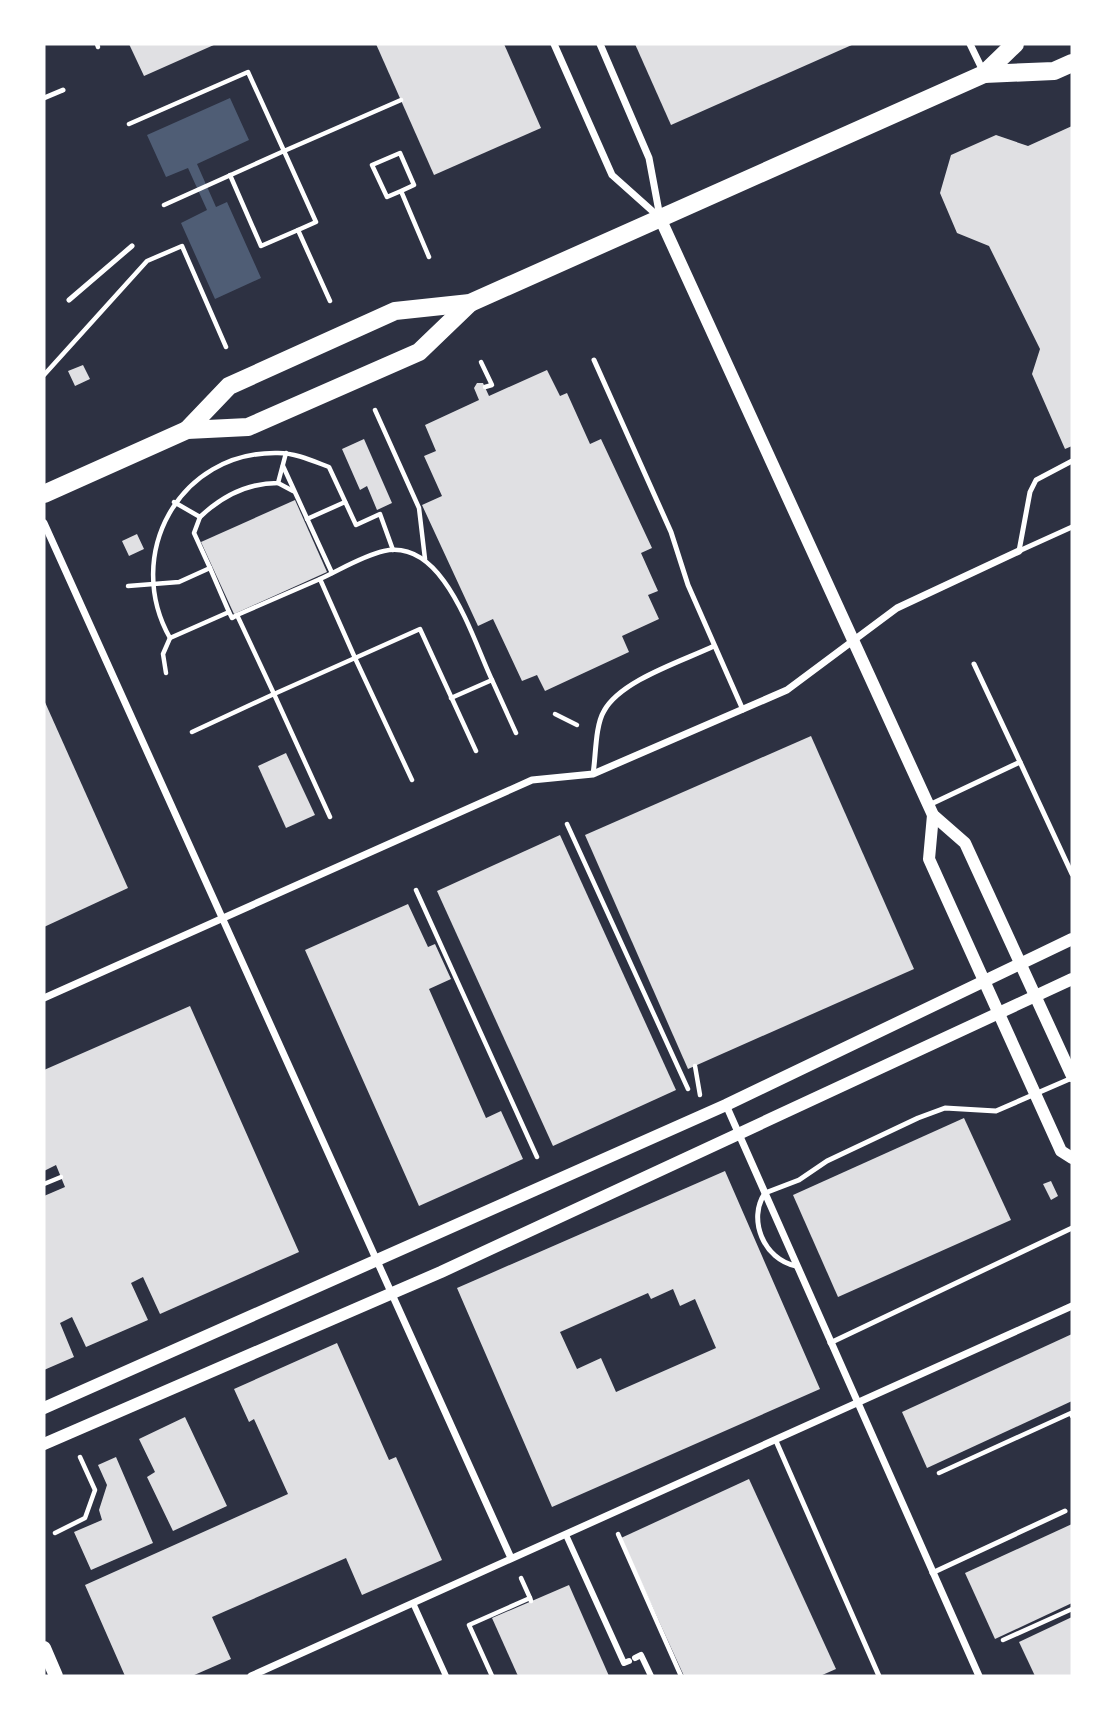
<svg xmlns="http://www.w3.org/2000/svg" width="1116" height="1720" font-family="'DM Sans',sans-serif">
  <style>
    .water { fill: #4f5d75 }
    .building { fill: #e0e0e3; fill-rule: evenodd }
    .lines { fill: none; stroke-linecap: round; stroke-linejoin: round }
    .path { stroke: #fff; stroke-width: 4.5 }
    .service { stroke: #fff; stroke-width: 5 }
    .pedestrian { stroke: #fff; stroke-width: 6 }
    .minor { stroke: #fff; stroke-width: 7 }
    .tertiary { stroke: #fff; stroke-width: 12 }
    .secondary { stroke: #fff; stroke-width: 14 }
    .primary { stroke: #fff; stroke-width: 18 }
  </style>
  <rect width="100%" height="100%" fill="#2d3142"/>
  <polygon class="water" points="230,98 249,140 197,164 216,207 227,202 261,278 215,299 181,223 207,210 188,168 166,177 147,135"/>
  <g class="building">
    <polygon points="129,44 216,44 144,76"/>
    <polygon points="376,44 504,44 541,128 434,175"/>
    <polygon points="635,44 854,44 671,125"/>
    <polygon points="1072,126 1072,446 1065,449 1032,374 1040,349 989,246 957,233 940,193 951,155 996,135 1028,146"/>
    <polygon points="83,365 90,379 75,386 68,371"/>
    <polygon points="547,370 560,396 567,393 590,444 601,439 652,548 641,553 658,591 648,595 659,619 622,636 629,652 545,691 537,675 522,681 493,619 478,626 422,505 442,496 424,456 436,451 425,425 479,400 474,388 477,383 483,383 489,396"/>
    <polygon points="364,439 392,503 377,510 367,486 360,490 342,449"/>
    <polygon points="295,500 327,572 234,614 201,542"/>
    <polygon points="137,534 144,549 129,556 122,541"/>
    <polygon points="44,700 128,888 44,927"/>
    <polygon points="811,736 914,969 688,1069 585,835"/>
    <polygon points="286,753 315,815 286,828 258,766"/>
    <polygon points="560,835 676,1090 553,1146 437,891"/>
    <polygon points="408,904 428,947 435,944 451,979 429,989 486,1118 501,1111 523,1159 419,1206 305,950"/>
    <polygon points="190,1006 299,1252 160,1314 143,1277 131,1283 148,1320 86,1347 72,1317 60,1323 74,1357 44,1370 44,1196 65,1187 56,1165 44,1171 44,1070"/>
    <polygon points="964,1118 1011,1220 838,1297 793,1195"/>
    <path d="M725 1171 820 1389 552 1507 457 1288ZM673 1289 680 1306 695 1299 716 1348 616 1392 601 1358 577 1369 560 1332 648 1293 651 1299Z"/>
    <polygon points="1051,1181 1058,1196 1051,1200 1043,1184"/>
    <polygon points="1072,1334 1072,1401 927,1468 902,1412"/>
    <polygon points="337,1343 389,1460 396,1457 442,1560 362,1595 346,1558 212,1617 231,1659 192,1676 125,1676 85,1585 288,1494 254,1419 249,1422 234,1389"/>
    <polygon points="185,1417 227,1506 173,1531 147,1477 155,1472 139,1439"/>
    <polygon points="116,1457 153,1543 91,1570 74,1532 102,1520 99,1510 107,1485 98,1465"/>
    <polygon points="749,1479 836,1669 820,1676 684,1676 621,1538"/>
    <polygon points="1072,1524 1072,1603 995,1639 965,1573"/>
    <polygon points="569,1585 609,1676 518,1676 492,1618"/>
    <polygon points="1072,1617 1072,1676 1035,1676 1019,1642"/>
  </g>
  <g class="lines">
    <g class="path">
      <polyline points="97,44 98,47"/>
      <polyline points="129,124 248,72 284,151 401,100"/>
      <polyline points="230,175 261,246 298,230"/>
      <polyline points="401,191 387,197 372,165 400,153 414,185 401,191 429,257"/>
      <polyline points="164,205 284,151 316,222 298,230 330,301"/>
      <polyline points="481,362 492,385 485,387"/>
      <polyline points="44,375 147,261 182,246 226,347"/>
      <polyline points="375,410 419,508 425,559"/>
      <polyline points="283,466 332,573"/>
      <polyline points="278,483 293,491"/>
      <path d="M174 502 200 517C222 496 248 483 278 483L286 453"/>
      <polyline points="307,519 345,502"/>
      <polyline points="210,568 229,612"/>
      <path d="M320 579C340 570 362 556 384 551 444 538 472 638 492 680"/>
      <polyline points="128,586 179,582 210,568 194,533 200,517"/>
      <polyline points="237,615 320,579 355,658 274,694 330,817"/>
      <path d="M170 638C123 555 179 451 278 453 296 453 313 461 329 467L356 525 380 514 393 550"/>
      <polyline points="166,673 163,654 170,638 229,612 232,618 237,615 274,694 192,732"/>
      <polyline points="451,698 492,680 516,733"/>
      <polyline points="555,714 577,725"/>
      <polyline points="412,780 355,658 420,629 476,751"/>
      <polyline points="567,824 688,1089"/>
      <polyline points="416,890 537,1157"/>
      <polyline points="695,1066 700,1095"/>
      <polyline points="44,1184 61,1177"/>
      <polyline points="939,1473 1071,1413 1072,1416"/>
      <polyline points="55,1533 85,1518 95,1490 80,1457"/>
      <polyline points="618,1534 681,1676"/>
      <polyline points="521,1578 530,1598"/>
      <polyline points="1003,1640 1072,1609"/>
      <polyline points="492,1676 469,1625 530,1598 531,1601"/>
    </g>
    <g class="service">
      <polyline points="44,98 63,90"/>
      <polyline points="69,300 132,246"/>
      <polyline points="594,360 671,532 688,585 743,710"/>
      <polyline points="1019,551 1030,492 1036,480 1072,461"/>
      <polyline points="1019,551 1072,527"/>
      <polyline points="1020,762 1072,874"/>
      <path d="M593 774C596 756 595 726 604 711 621 680 683 661 714 646"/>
      <polyline points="929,805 1020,762 974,664"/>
      <path d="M796 1266C764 1260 747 1219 765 1193L799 1180 827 1161 918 1118 945 1108 996 1111 1072 1078"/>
      <polyline points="830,1343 1072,1228"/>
      <polyline points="776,1441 879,1676"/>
      <polyline points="932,1573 1065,1511"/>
    </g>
    <g class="pedestrian">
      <polyline points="566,1535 624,1663 629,1661"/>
      <polyline points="413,1603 446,1676"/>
      <polyline points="635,1658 641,1655 651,1676"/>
    </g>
    <g class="minor">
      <polyline points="554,44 612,175 659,217"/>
      <polyline points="600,44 649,158 660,217"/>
      <polyline points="970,44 984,73"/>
      <polyline points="44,523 511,1558"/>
      <polyline points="44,998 532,780 593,774 787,690 897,608 1019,551"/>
      <polyline points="726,1105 979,1676"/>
      <polyline points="251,1676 1072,1306"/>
    </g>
    <g class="tertiary">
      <polyline points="660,218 933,815 965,843 1072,1076"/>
      <polyline points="933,815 929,859 1061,1151 1072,1158"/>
      <polyline points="44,1408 726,1105 1072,939"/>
      <polyline points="44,1444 441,1272 1072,979"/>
    </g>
    <polyline class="secondary" points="44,1648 56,1676"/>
    <g class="primary">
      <polyline points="984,74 1054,71 1072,63"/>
      <polyline points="187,430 229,386 395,311 470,303 984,74 1015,44"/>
      <polyline points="44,494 187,430 248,427 419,352 470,303"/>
    </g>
  </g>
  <rect width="1116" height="1720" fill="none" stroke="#ffffff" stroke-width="91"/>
</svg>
